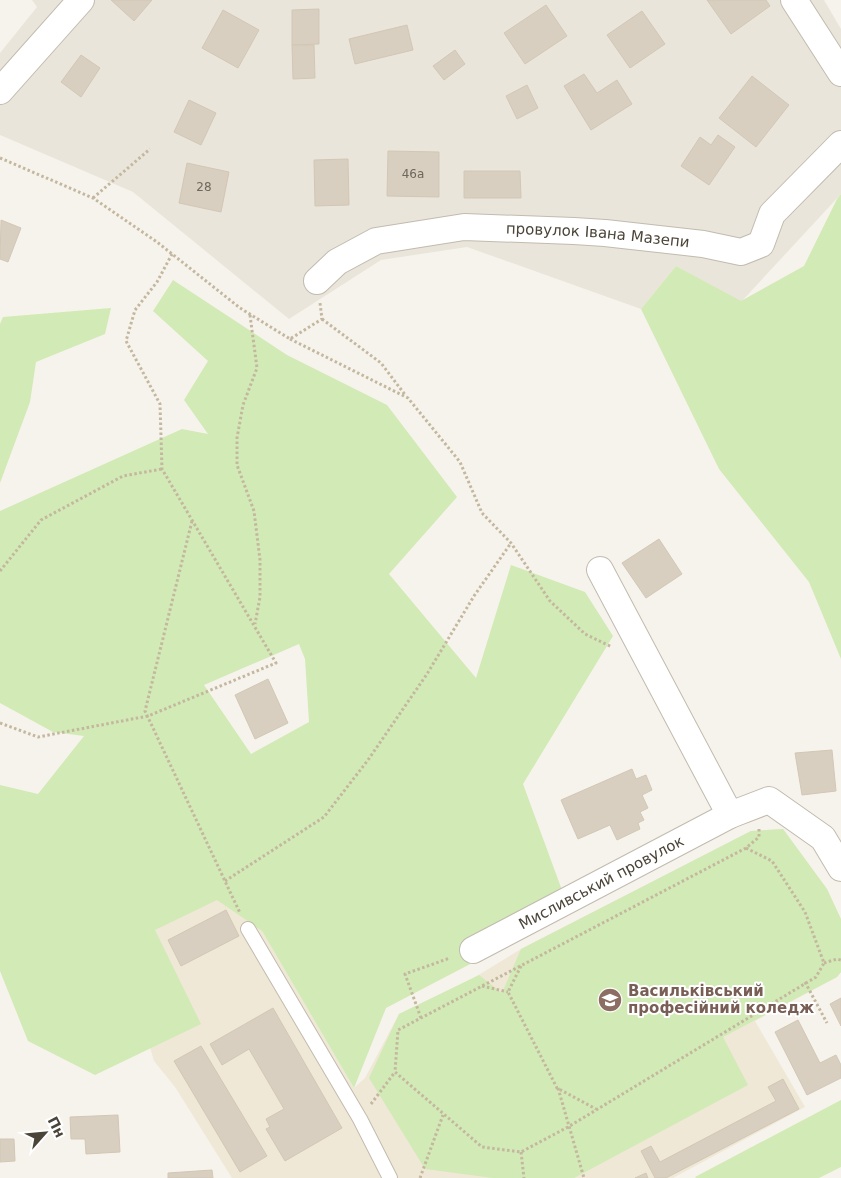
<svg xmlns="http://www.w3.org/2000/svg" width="841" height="1178" font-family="'DejaVu Sans',sans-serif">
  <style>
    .residential { fill: #eae5da }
    .education { fill: #efe8d6 }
    .green { fill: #d2eab5; fill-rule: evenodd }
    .building { fill: #d8cfc1; stroke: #d3c7b4 }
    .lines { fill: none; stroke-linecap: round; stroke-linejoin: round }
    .lane-casing { stroke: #c2bbae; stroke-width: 16 }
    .street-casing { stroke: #c2bbae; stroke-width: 28 }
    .path { stroke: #c4b79f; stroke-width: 3; stroke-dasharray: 2.5 2.5; stroke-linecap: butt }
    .lane { stroke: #fff; stroke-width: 14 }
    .street { stroke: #fff; stroke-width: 26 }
    .labels { text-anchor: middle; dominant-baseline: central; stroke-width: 4; stroke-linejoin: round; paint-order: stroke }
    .number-label { font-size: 12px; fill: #6e675b }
    .street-label { font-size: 15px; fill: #4b4439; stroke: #fff }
    .education-label { font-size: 15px; font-weight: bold; fill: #785e54; stroke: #fff; text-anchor: start }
  </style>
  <rect width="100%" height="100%" fill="#f6f3ec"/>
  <polygon class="residential" points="32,0 824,0 841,29 841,194 741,302 676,266 641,309 467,247 381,260 289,319 133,192 0,135 0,53 37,7"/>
  <polygon class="education" points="783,829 827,889 841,920 841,972 837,977 755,1021 805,1107 673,1178 232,1178 175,1087 154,1061 132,986 137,920 232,876 262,931 354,1088 365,1078 399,1014 472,979 521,949 751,831"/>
  <g class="green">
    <polygon points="841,194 841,659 809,582 719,469 641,309 676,266 741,301 804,266 837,199"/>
    <path d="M173 280 287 355 387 405 457 497 389 574 476 678 511 565 585 592 613 636 523 784 570 912 386 1008 354 1088 262 931 217 900 155 930 201 1024 95 1075 28 1041 0 971V785L38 794 84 736 53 732 0 703V511L182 429 208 434 184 400 208 361 153 311ZM299 644 305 659 309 722 251 754 204 685Z"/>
    <polygon points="111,308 105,334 36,362 30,402 0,483 0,324 3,317"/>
    <polygon points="783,829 827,889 841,919 841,972 837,977 723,1037 748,1085 574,1178 493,1178 425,1169 369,1078 399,1014 479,975 502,993 521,949 751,831"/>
    <polygon points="841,1100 841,1167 819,1178 696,1178 695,1177"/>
  </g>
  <g class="building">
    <polygon points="111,0 152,0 134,21"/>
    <polygon points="707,0 766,0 770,6 731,34"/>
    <polygon points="546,5 567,36 525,64 504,33"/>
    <polygon points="319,9 319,44 292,45 292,10"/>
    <polygon points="223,10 259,30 238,68 202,48"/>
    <polygon points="642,11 665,44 630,68 607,35"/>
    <polygon points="407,25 413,50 355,64 349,39"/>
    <polygon points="292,45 314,45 315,78 293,79"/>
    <polygon points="455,50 465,64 444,80 433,66"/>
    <polygon points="81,55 100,68 81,97 61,82"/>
    <polygon points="584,74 597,93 617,80 632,104 591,130 564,86"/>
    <polygon points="752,76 789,105 756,147 719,118"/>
    <polygon points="527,85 538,108 517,119 506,96"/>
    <polygon points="189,100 216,113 201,145 174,132"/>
    <polygon points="718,135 735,147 709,185 681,166 700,137 711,145"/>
    <polygon points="388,151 439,152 439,197 387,196"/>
    <polygon points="348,159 349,205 315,206 314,160"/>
    <polygon points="187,163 229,172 221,212 179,203"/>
    <polygon points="464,171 520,171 521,198 464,198"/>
    <polygon points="1,220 21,228 8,262 0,259"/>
    <polygon points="659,539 682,574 646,598 622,563"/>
    <polygon points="268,679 288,723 255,739 235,695"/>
    <polygon points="832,750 836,791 802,795 795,753"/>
    <polygon points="632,769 636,779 646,775 652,790 642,795 648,808 640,812 644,820 638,823 640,829 617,840 610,825 578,839 561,800"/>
    <polygon points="226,910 239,936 181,966 168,940"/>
    <polygon points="841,998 841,1026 830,1004"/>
    <polygon points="273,1008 342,1128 285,1161 266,1129 270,1127 266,1119 284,1109 249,1049 222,1065 210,1044"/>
    <polygon points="798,1020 820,1063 836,1055 841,1065 841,1078 807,1095 775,1032"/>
    <polygon points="201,1046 267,1156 240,1172 174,1061"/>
    <polygon points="783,1079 799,1109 666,1178 655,1178 641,1151 651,1146 660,1162 776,1101 768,1087"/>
    <polygon points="118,1115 120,1152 86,1154 85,1139 71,1139 70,1117"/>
    <polygon points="0,1139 14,1139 15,1161 0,1162"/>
    <polygon points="212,1170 213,1178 168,1178 168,1173"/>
    <polygon points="646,1173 648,1178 635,1178"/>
  </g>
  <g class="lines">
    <g class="lane-casing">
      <polyline id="lane" points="248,929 360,1119 390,1178"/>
    </g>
    <g class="street-casing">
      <g id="street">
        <polyline points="794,0 841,73"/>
        <polyline points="0,91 81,0"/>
        <path id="s1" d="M317 281 337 262 376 241 464 227 574 231 605 233 703 244 741 252 761 244 772 214 841 144"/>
        <polyline points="600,570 730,815"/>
        <path id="s2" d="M473 950 730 815 769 800 823 838 841 868"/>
      </g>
    </g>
    <g class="path">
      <polyline points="0,158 93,198 157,242 240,308 290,339 322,319 320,303"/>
      <polyline points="93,198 150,149"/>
      <polyline points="250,315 257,368 243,405 237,438 237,465 254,511 260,560 260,597 255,624"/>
      <polyline points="322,319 381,363 406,396"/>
      <polyline points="290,339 408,398 460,462 482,513 511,543 550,601 585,634 612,647"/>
      <polyline points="192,521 145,711 240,913"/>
      <polyline points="0,571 41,520 123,476 162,469"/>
      <polyline points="0,723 38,737 148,716 276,663 162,469 160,404 126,341 135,310 157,282 172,254"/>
      <polyline points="746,848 772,861 805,912 824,963 816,977 568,1127 521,1152 482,1147 395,1072 398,1030 746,848 759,837 759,828"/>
      <polyline points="225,881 324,817 368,760 427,674 474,596 511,543"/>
      <polyline points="824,963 837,959 841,960"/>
      <polyline points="521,966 508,992 557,1088 596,1109"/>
      <polyline points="805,982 827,1023"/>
      <polyline points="482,986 508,992"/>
      <polyline points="421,1018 405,974 450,958"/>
      <polyline points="558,1088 584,1178"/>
      <polyline points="371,1104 395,1072"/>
      <polyline points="521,1152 524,1178"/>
      <polyline points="420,1178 443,1115"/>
    </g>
    <use href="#lane" class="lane"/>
    <use href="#street" class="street"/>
  </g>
  <defs>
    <g id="university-disc" transform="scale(1.25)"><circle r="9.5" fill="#8d6e63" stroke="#fff"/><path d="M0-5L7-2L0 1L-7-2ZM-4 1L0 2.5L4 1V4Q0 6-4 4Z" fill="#fff"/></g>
  </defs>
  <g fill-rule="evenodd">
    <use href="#university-disc" x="610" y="1000"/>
  </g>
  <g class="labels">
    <g class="number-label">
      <text x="413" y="174">46а</text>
      <text x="204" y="187">28</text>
    </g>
    <g class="street-label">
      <text stroke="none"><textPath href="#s1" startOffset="295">провулок Івана Мазепи</textPath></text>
      <text stroke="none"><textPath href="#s2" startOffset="145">Мисливський провулок</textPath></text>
    </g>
    <g class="education-label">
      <text x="628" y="991">Васильківський<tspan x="628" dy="17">професійний коледж</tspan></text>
    </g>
  </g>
  <g transform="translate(45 1133) rotate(63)" stroke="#ffffff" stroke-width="4" paint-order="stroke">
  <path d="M0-4L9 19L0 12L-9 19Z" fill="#4b4439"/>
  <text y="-8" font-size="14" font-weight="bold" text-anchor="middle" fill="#4b4439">Пн</text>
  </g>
</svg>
